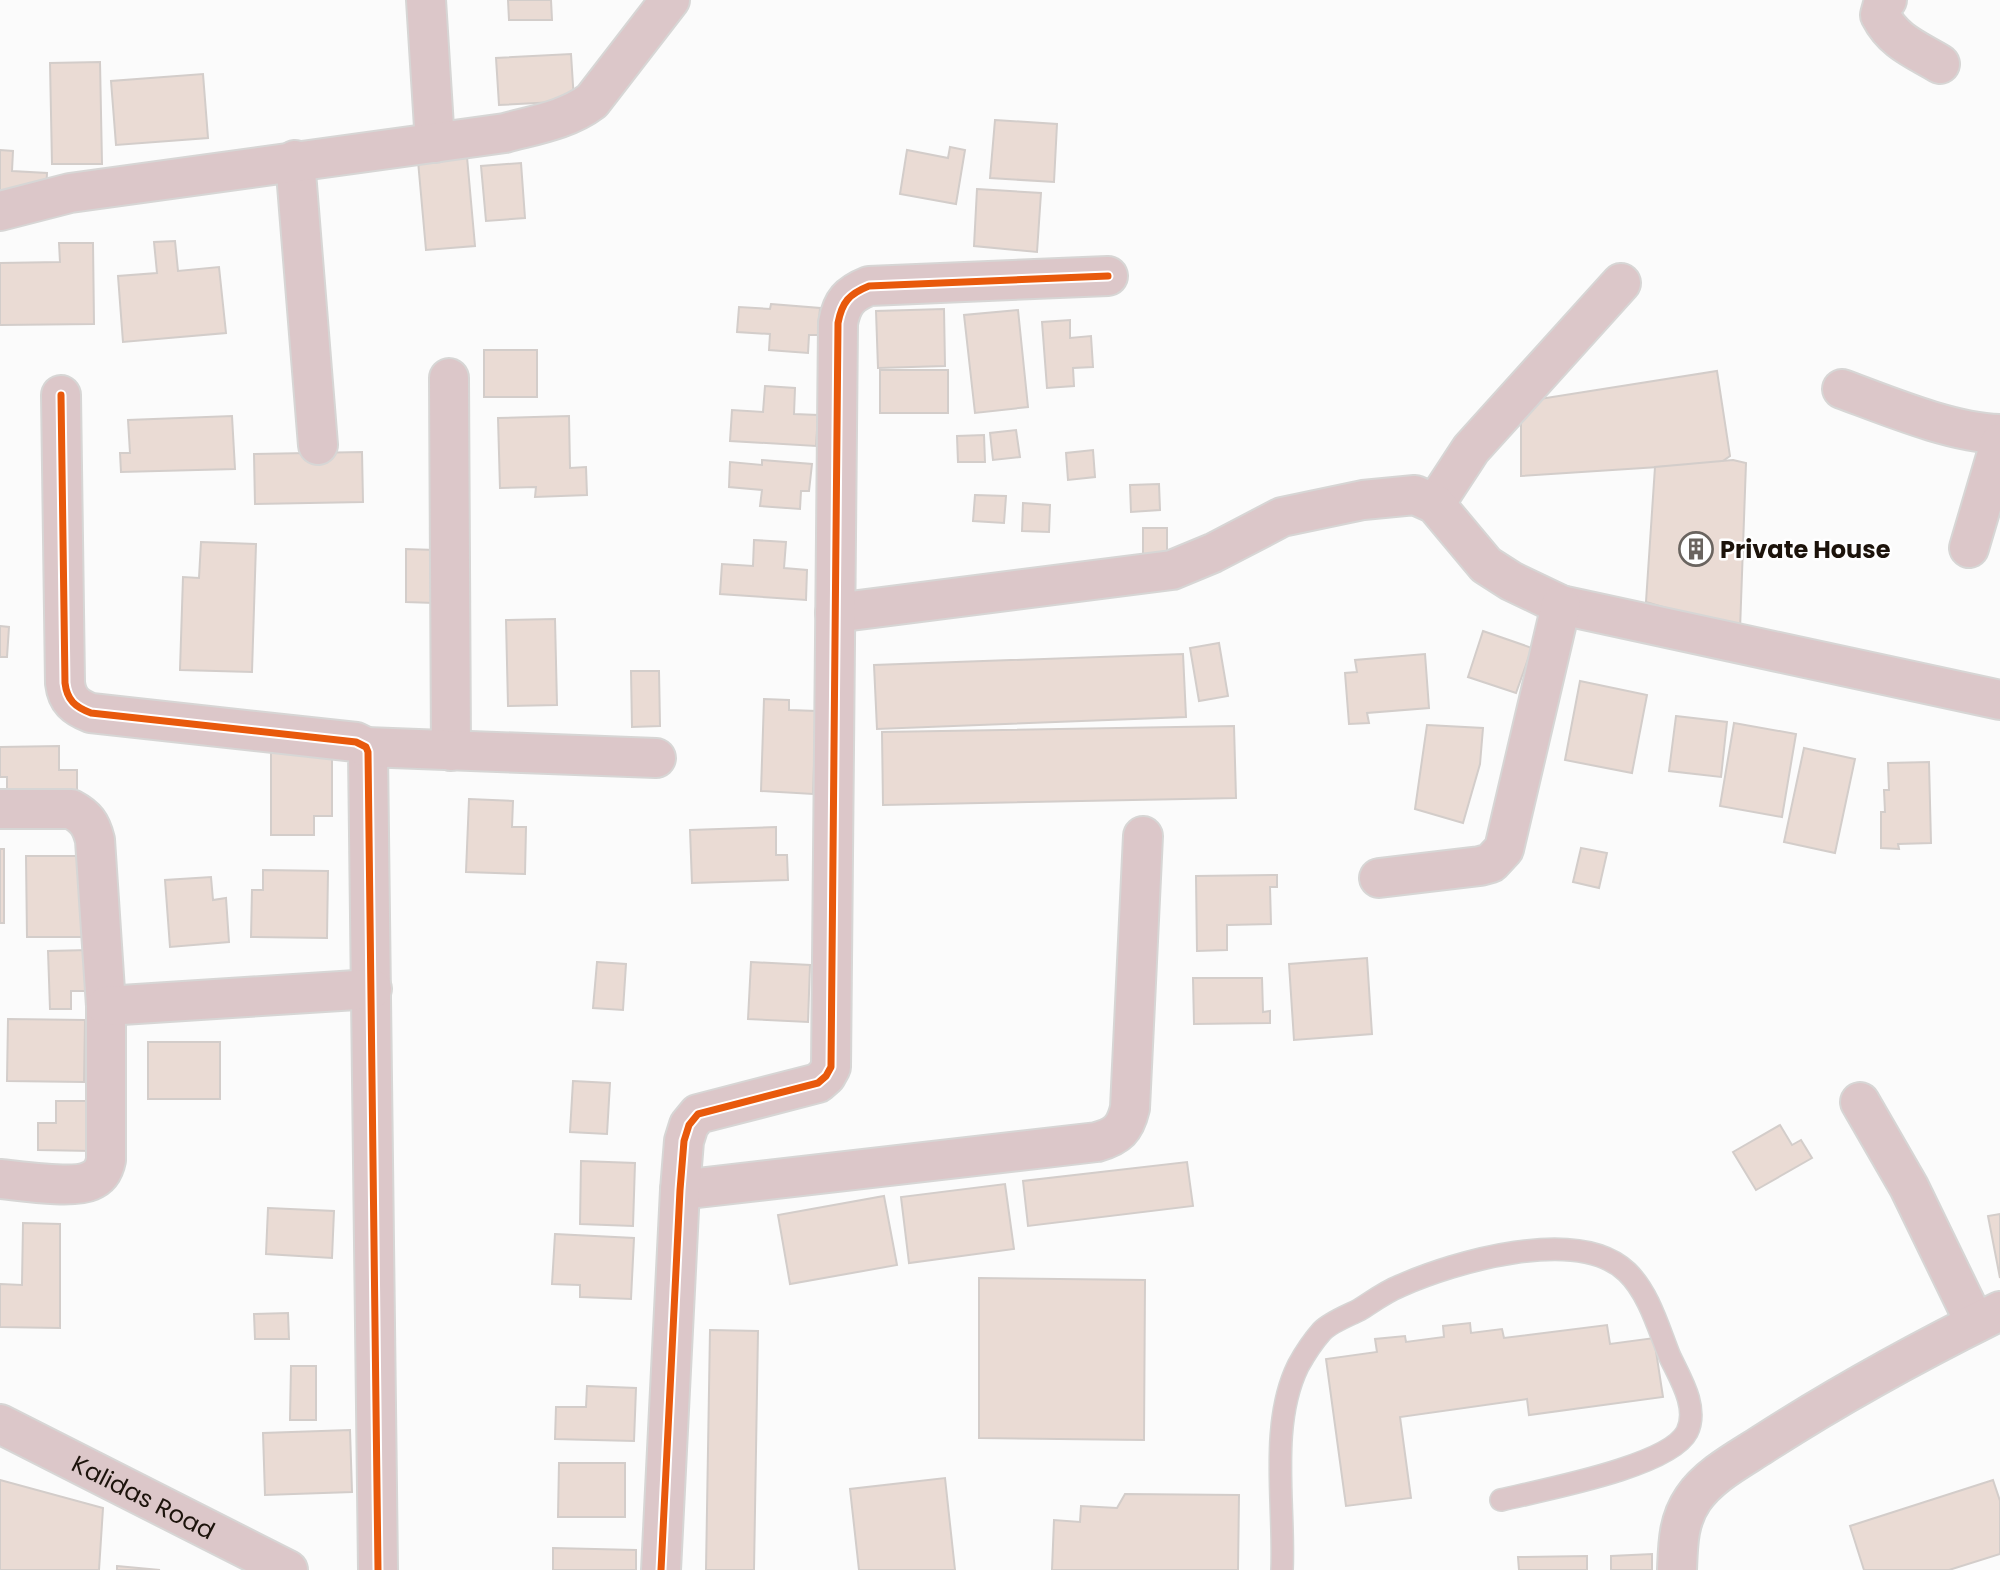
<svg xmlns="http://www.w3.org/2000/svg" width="2000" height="1570" font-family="Poppins,sans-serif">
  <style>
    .building { fill: #eadbd4; stroke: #d3cdca; stroke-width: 2 }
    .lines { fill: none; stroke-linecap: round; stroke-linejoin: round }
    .service-casing { stroke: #d7d6d5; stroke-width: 24 }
    .minor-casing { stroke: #d7d6d5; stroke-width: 42 }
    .tertiary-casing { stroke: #d7d6d5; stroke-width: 42 }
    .service { stroke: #dcc7c9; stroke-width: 21 }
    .minor { stroke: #dcc7c9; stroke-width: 38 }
    .tertiary { stroke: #dcc7c9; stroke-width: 38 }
    .cycleway-casing { stroke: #fff; stroke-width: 11 }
    .cycleway { stroke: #e8590c; stroke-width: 7 }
    .labels { text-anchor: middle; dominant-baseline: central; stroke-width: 5; stroke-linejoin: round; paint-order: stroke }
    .poi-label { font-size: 24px; font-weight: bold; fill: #1c130b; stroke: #fff; text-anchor: start }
    .street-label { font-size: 24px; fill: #1c130b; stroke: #fff }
  </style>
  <rect width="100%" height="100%" fill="#fbfbfb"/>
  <g class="building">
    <polygon points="508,0 551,0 552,20 509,20"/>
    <polygon points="571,54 574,101 499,105 496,58"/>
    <polygon points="100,62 102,164 52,164 50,63"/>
    <polygon points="203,74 208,138 116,145 111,81"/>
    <polygon points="995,120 1057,124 1054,182 990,178"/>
    <polygon points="950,147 965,150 956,204 900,194 907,150 948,158"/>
    <polygon points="0,150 13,151 12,171 47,173 46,194 0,202"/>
    <polygon points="467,157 475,246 426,250 418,161"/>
    <polygon points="521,163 525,218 486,221 481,166"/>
    <polygon points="977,189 1041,193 1037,252 974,246"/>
    <polygon points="175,241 178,271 219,267 226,333 123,342 118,276 157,273 154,242"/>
    <polygon points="59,243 93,243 94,324 0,325 0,263 60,262"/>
    <polygon points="771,304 820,308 818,335 809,335 808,353 769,350 770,334 737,332 739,307 770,309"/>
    <polygon points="944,309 945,366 878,368 876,311"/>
    <polygon points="1018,310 1028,407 975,413 964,315"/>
    <polygon points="1070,320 1070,338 1091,336 1093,367 1073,368 1074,386 1047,388 1042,322"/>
    <rect x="484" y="350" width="53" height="47"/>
    <rect x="880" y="370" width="68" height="43"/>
    <polygon points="1717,371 1730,456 1720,463 1521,476 1521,402"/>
    <polygon points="765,386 795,388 794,414 818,415 816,446 730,441 732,410 763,412"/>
    <polygon points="232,416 235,469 121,472 120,453 130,453 128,420"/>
    <polygon points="569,416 570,468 586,467 587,495 535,497 536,487 500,488 498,418"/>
    <polygon points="1016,430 1020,457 993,460 990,433"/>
    <polygon points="984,435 985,462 958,462 957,436"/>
    <polygon points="1093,450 1095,477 1068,480 1066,453"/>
    <polygon points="362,452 363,502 255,504 254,454"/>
    <polygon points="762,460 812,464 809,491 801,491 800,509 760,506 762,490 729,487 730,462 762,465"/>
    <polygon points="1733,460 1746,463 1740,630 1646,602 1655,467"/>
    <polygon points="1159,484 1160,510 1131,512 1130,485"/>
    <polygon points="975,495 1006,496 1004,523 973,521"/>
    <polygon points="1023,503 1050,505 1049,532 1022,531"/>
    <rect x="1143" y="528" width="24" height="33"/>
    <polygon points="754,540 786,542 784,568 807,570 806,600 720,594 722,564 753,566"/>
    <polygon points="201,542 256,544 252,672 180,670 183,577 199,578"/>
    <polygon points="406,549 435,550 434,603 406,602"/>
    <polygon points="555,619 557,705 508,706 506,620"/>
    <polygon points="0,626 9,627 7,657 0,657"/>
    <polygon points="1483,631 1532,648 1516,693 1468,677"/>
    <polygon points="1219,643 1228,696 1199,701 1190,648"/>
    <polygon points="1183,654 1186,717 877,729 874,665"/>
    <polygon points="1425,654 1429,708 1367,713 1369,723 1349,724 1345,673 1357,672 1355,660"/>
    <polygon points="631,671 659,671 660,726 632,727"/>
    <polygon points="1580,681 1647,695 1632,773 1565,760"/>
    <polygon points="764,699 789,700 789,710 816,711 813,794 761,791"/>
    <polygon points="1676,716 1727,722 1721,777 1669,771"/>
    <polygon points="1734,723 1796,734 1782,817 1720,806"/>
    <polygon points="1427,725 1483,728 1480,764 1463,823 1415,809"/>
    <polygon points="1234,726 1236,798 883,805 882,732"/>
    <polygon points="271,745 332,746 332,816 314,816 314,835 271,835"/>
    <polygon points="59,746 59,770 77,770 77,795 7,797 7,777 0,777 0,747"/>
    <polygon points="1804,748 1855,759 1835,853 1784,842"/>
    <polygon points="1929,762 1931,843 1898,844 1899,849 1881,848 1881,812 1885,812 1884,790 1889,790 1888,763"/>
    <polygon points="469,799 513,801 512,827 526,827 525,874 466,872"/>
    <polygon points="776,827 776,855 787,855 788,880 692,883 690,830"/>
    <polygon points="1581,848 1607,853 1599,888 1573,882"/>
    <rect x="0" y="849" width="4" height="74"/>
    <polygon points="26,856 86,856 87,937 27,937"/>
    <polygon points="263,870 328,871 327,938 251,937 252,890 263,890"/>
    <polygon points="1277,875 1277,887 1270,887 1271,924 1227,925 1227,950 1197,951 1196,876"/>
    <polygon points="211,877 213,900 226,898 229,942 170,947 165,880"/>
    <polygon points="89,950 91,991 71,991 71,1009 50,1009 48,951"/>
    <polygon points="1367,958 1372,1034 1294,1040 1289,964"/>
    <polygon points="597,962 626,964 623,1010 593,1008"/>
    <polygon points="751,962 810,965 808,1022 748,1019"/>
    <polygon points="1193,978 1262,978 1263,1012 1270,1011 1270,1023 1194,1024"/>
    <polygon points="8,1019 85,1020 84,1082 7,1081"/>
    <rect x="148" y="1042" width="72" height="57"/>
    <polygon points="573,1081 610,1083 607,1134 570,1132"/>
    <polygon points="56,1101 92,1101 92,1151 38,1150 38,1123 56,1123"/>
    <polygon points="1780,1125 1792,1145 1801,1140 1812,1158 1756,1190 1733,1152"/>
    <polygon points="581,1161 635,1163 633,1226 580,1224"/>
    <polygon points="1187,1162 1193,1206 1028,1226 1023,1181"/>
    <polygon points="1005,1184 1014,1249 909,1263 901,1197"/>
    <polygon points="884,1196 897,1265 790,1284 778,1215"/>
    <polygon points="268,1208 334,1211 332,1258 266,1254"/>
    <polygon points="2000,1214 2000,1278 1988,1216"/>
    <polygon points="23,1223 60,1224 60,1328 0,1327 0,1284 22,1285"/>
    <polygon points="555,1234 634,1238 631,1299 580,1297 580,1285 552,1284"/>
    <polygon points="979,1278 1145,1280 1144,1440 979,1438"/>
    <polygon points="288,1313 289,1339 255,1339 254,1314"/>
    <polygon points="1470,1323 1471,1333 1502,1329 1504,1338 1607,1325 1610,1344 1654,1338 1663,1397 1529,1415 1527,1399 1400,1417 1411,1498 1346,1506 1326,1359 1377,1352 1375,1339 1405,1336 1406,1342 1444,1337 1443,1326"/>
    <polygon points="710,1330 758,1331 754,1570 706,1570"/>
    <polygon points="291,1366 316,1366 316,1420 290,1420"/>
    <polygon points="587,1386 636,1388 634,1441 555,1439 556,1407 586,1407"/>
    <polygon points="350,1430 352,1492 265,1495 263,1433"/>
    <polygon points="559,1463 625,1463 625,1517 558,1517"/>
    <polygon points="945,1478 955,1570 859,1570 850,1489"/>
    <polygon points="0,1480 103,1508 99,1570 0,1570"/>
    <polygon points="1993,1480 2000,1501 2000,1554 1949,1570 1864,1570 1850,1526"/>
    <polygon points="1125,1494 1239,1495 1238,1570 1052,1570 1054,1520 1080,1522 1081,1506 1117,1508"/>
    <polygon points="553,1548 636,1550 636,1570 553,1570"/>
    <polygon points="1652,1554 1652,1570 1611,1570 1611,1556"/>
    <polygon points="1587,1556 1587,1570 1519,1570 1518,1557"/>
    <polygon points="117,1566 160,1570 117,1570"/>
  </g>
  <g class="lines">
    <g class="service-casing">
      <path id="service" d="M1282 1570C1285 1506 1269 1425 1298 1366 1304 1355 1314 1340 1322 1331 1331 1322 1347 1316 1359 1310 1372 1302 1385 1292 1400 1286 1454 1262 1578 1225 1627 1272 1649 1293 1659 1330 1670 1357 1680 1378 1699 1408 1687 1432 1669 1467 1541 1490 1501 1500"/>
    </g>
    <g class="minor-casing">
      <g id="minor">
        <polyline points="426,0 435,143"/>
        <path d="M1887 0 1883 4 1880 15C1894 42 1915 49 1940 64"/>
        <polyline points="295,160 318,445"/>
        <path d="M0 211 70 193 505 133C534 125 567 120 592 101L670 0"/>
        <polyline points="449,378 451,751"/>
        <path d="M1842 389C1888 406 1952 433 2000 434"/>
        <path d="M61 395 65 683C67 700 75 707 91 713L356 742 366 747 368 752 378 1570"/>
        <polyline points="1435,504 1471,449 1621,283"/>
        <polyline points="1969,548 2000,443"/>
        <polyline points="835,613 1172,570 1213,553 1282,517 1363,500 1415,495 1435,504 1486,565 1511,581 1561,605 2000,700"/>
        <polyline points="366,747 656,758"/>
        <path d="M0 809H71C86 817 91 824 95 840L106 1006V1160C104 1170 100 1177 90 1181 73 1189 21 1181 0 1179"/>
        <polyline points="1379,878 1480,866 1491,863 1504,849 1561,605"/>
        <polyline points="106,1006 372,989"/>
        <polyline points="1860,1102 1909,1187 1975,1323"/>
        <path d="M680 1190 1097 1142C1118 1136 1125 1129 1130 1108L1143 836"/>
        <path d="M661 1570 680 1190 684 1141 689 1125 698 1114 818 1083 826 1076 831 1067 838 323C842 302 849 294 869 286L1108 276"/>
        <path d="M1677 1570C1678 1544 1678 1521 1693 1499 1709 1475 1740 1459 1763 1444 1839 1395 1919 1351 2000 1311"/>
      </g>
    </g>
    <g class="tertiary-casing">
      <g id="tertiary">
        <path id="s1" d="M0 1424 288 1570"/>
      </g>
    </g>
    <use href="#service" class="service"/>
    <use href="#minor" class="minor"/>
    <use href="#tertiary" class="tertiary"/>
    <g class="cycleway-casing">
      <g id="cycleway">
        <path d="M61 395 65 683C67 700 75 707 91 713L356 742 366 747 368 752 378 1570"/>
        <path d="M661 1570 680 1190 684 1141 689 1125 698 1114 818 1083 826 1076 831 1067 838 323C842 302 849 294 869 286L1108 276"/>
      </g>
    </g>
    <use href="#cycleway" class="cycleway"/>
  </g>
  <defs>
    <g id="building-ring" transform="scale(1.75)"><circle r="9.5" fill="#fff" stroke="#6a645f" stroke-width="1.5"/><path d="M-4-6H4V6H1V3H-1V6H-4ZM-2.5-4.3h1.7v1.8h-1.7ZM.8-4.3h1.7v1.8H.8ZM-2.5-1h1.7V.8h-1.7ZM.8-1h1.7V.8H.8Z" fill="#6a645f"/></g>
  </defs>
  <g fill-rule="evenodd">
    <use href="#building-ring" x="1696" y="549"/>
  </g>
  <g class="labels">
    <g class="poi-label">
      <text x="1720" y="549">Private House</text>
    </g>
    <g class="street-label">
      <text stroke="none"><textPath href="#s1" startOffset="161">Kalidas Road</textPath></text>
    </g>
  </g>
</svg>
